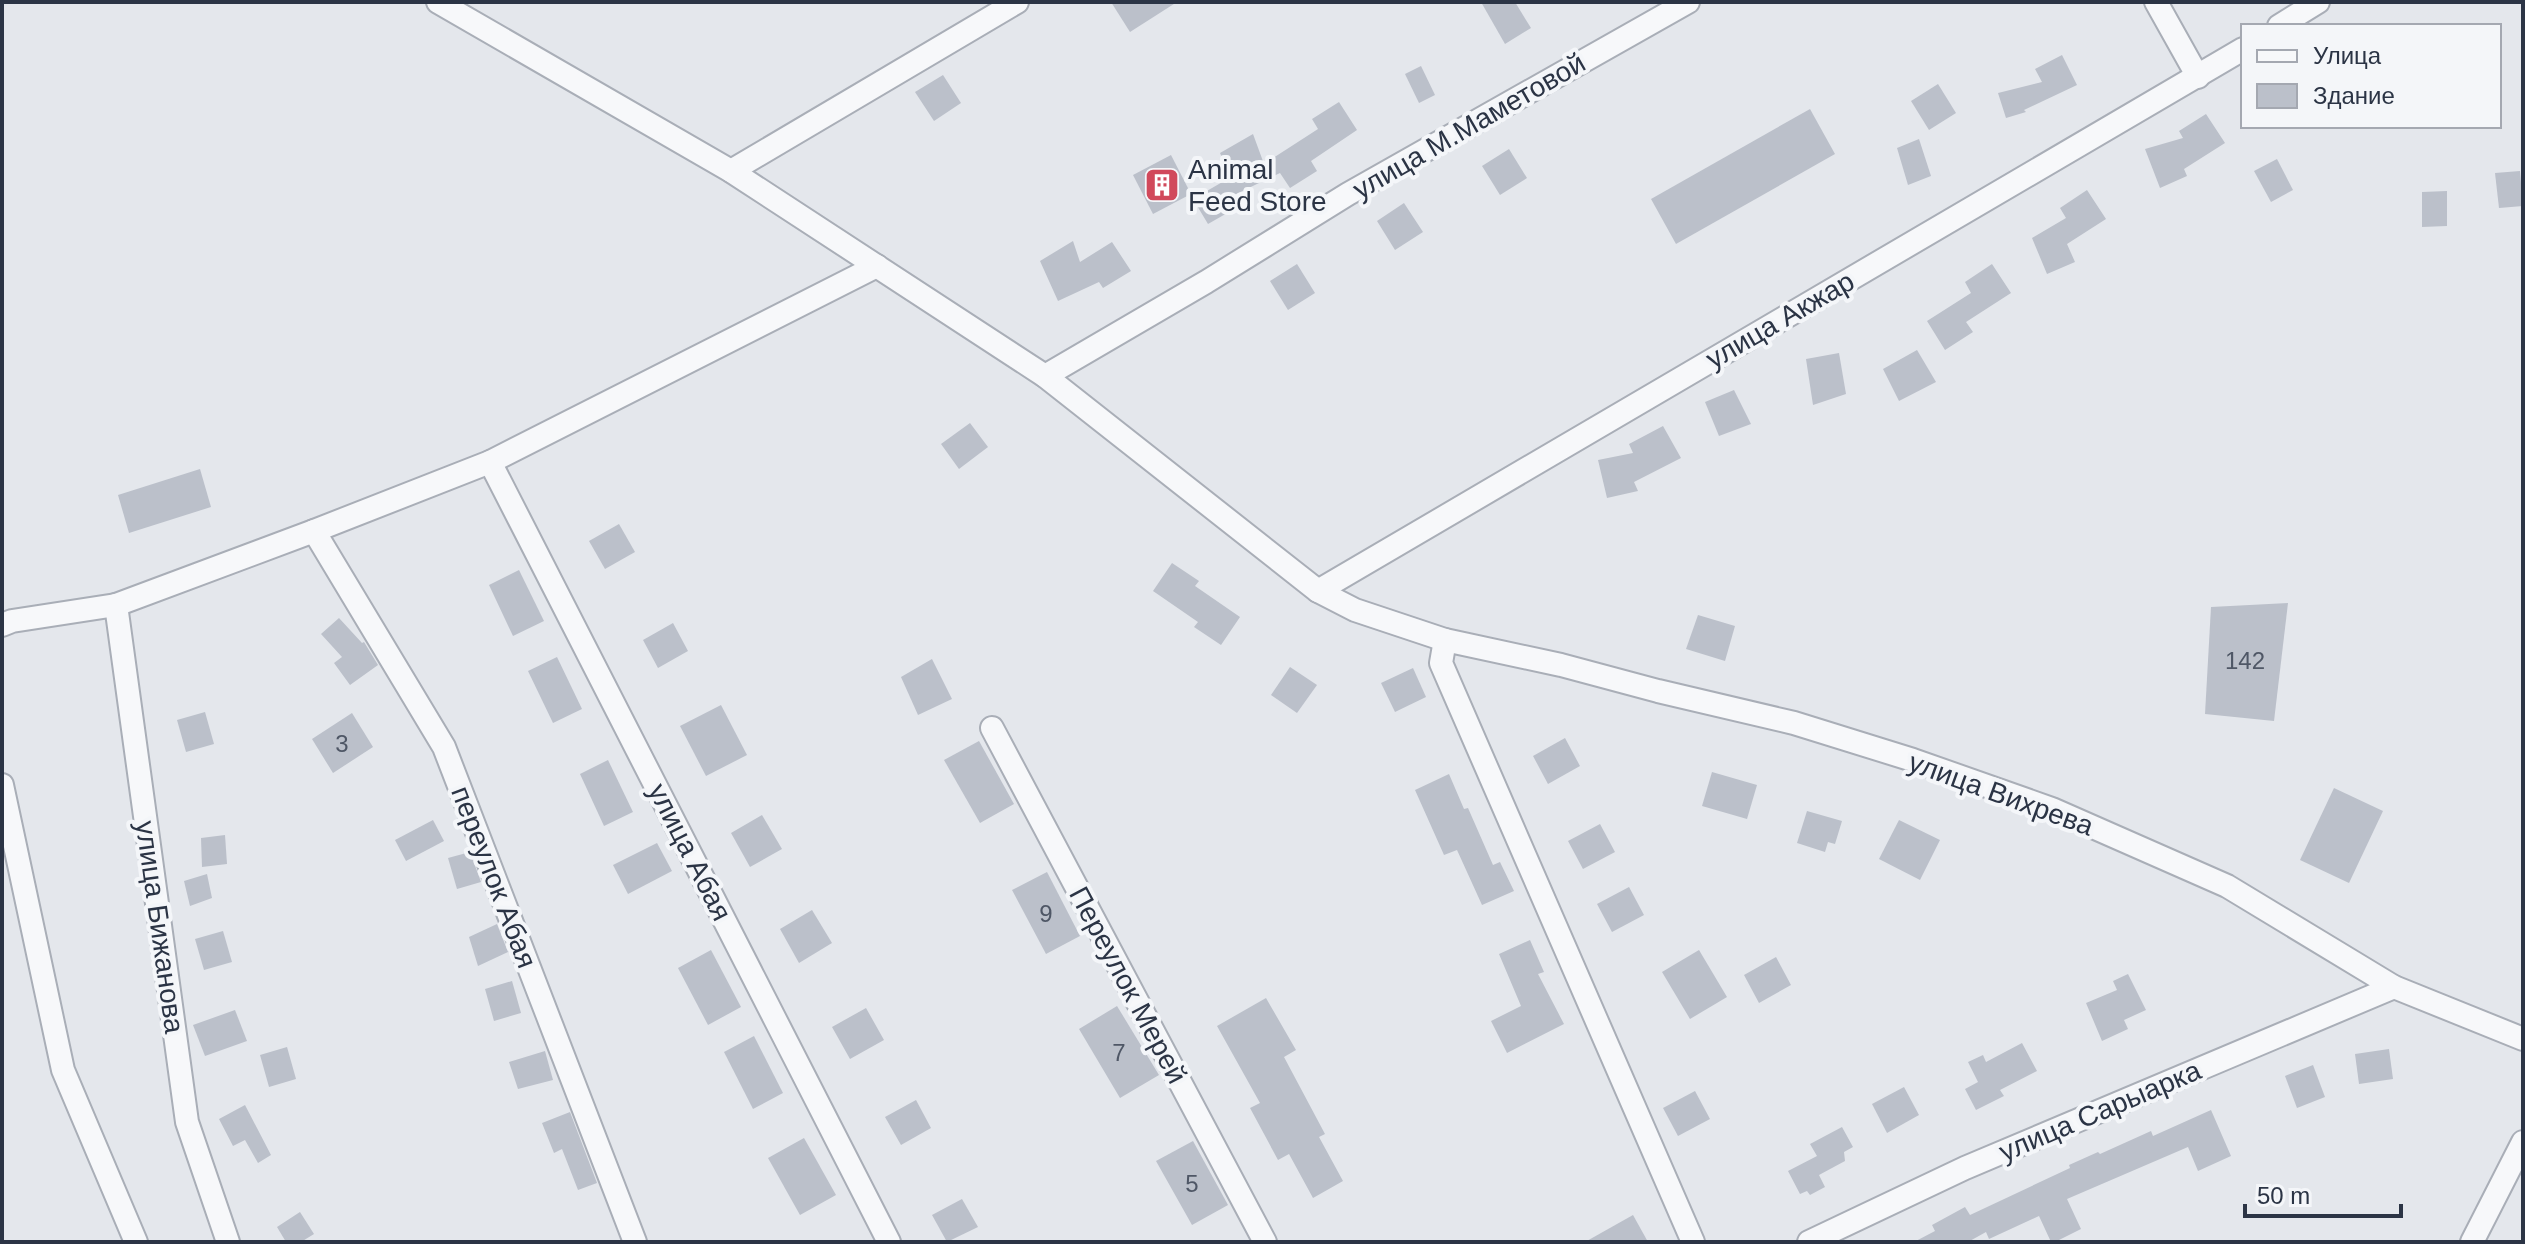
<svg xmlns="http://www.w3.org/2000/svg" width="2525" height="1244" font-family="Arial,sans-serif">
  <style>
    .building { fill: #bbc0ca }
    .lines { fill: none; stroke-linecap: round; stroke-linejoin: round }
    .minor-casing { stroke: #a9aeb7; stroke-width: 26 }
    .minor { stroke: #f7f8fa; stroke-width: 22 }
    .labels { text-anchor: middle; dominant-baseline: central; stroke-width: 8; stroke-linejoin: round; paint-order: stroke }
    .number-label { font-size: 24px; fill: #4f5766 }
    .street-label { font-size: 28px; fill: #2b3445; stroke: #f4f6f9 }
    .poi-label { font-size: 28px; fill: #2b3445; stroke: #f4f6f9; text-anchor: start }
  </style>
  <rect width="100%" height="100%" fill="#e4e7ec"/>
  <g class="building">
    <polygon points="1111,2 1177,2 1130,32"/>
    <polygon points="1481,2 1515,2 1531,28 1505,44"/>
    <polygon points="2062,55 2077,85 2024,110 2026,112 2006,118 1998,93 2042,82 2035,69"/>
    <polygon points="1421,66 1435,95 1419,103 1405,74"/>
    <polygon points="943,75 961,103 934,121 915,92"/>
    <polygon points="1938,84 1956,113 1929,130 1911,101"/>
    <polygon points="1339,102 1357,130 1311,161 1317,171 1290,188 1280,173 1230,197 1236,208 1208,224 1193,199 1231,177 1220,153 1253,134 1264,164 1318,129 1312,119"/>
    <polygon points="1810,109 1835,154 1676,244 1651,199"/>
    <polygon points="2206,114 2225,143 2184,169 2187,176 2160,188 2145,149 2183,138 2179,131"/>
    <polygon points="1919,139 1931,176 1908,185 1897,148"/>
    <polygon points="1509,149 1527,178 1500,195 1482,166"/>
    <polygon points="1171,155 1191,194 1153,214 1133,175"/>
    <polygon points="2277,159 2293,190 2271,202 2254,171"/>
    <polygon points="2520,171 2523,206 2499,208 2495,173"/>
    <polygon points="2087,190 2106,219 2067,244 2075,262 2047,274 2032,238 2066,218 2060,208"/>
    <polygon points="2447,191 2447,226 2422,227 2422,192"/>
    <polygon points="1404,203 1423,232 1395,250 1377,221"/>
    <polygon points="1073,241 1080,262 1112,242 1131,271 1103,288 1099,282 1058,301 1040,261"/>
    <polygon points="1297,264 1315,293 1288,310 1270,281"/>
    <polygon points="1992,264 2011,293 1966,322 1973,332 1945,350 1927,321 1971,293 1965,282"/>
    <polygon points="1917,350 1936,382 1899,401 1883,369"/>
    <polygon points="1839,353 1846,394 1813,405 1806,359"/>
    <polygon points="1734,390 1751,424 1719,436 1705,402"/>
    <polygon points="970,423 988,447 959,469 941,444"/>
    <polygon points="1663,426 1681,458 1634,482 1638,491 1607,498 1598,460 1633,453 1629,444"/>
    <polygon points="200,469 211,507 129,533 118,495"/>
    <polygon points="619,524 635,552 605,569 589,541"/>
    <polygon points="1172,563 1199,581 1195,586 1240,617 1221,645 1194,627 1198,622 1153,591"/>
    <polygon points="519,570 544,621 513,636 489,585"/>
    <polygon points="2288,603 2274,721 2205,714 2211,607"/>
    <polygon points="1698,615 1735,626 1725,661 1686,649"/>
    <polygon points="339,618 362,643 364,642 378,665 350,685 334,663 342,657 321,634"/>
    <polygon points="673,623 688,651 658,668 643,640"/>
    <polygon points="557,657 582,709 553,723 528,671"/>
    <polygon points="932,659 952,699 918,715 901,677"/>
    <polygon points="1290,667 1317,685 1297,713 1271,695"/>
    <polygon points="1413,668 1426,697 1395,712 1381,683"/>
    <polygon points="721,705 747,755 706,776 680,726"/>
    <polygon points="205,712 214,744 186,752 177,720"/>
    <polygon points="352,713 373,747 333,773 312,739"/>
    <polygon points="1565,738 1580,766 1548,784 1533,756"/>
    <polygon points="979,741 1014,804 980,823 944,760"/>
    <polygon points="608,760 633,812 604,826 580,774"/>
    <polygon points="1712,772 1757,785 1747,819 1702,806"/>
    <polygon points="1449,774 1464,809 1468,808 1493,865 1500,862 1514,891 1482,905 1457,850 1444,855 1415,790"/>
    <polygon points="2334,788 2383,811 2349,883 2300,860"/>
    <polygon points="1807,811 1842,821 1835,844 1828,842 1825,852 1797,843"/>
    <polygon points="762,815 782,849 750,867 731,833"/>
    <polygon points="433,820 444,841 406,861 395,840"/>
    <polygon points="1899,820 1940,840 1920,880 1879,859"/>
    <polygon points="1600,824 1615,852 1583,869 1568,841"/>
    <polygon points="225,835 227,864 202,867 201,838"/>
    <polygon points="657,843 672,871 628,894 613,865"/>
    <polygon points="470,852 481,882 457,889 448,858"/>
    <polygon points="1047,872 1080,936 1046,954 1012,890"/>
    <polygon points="207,874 212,898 190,906 184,881"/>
    <polygon points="1629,887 1644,915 1612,932 1597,904"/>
    <polygon points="812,910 832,943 799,963 780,929"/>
    <polygon points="497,924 508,952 478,966 469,937"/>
    <polygon points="223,931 232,962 204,970 195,939"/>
    <polygon points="1530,940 1544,972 1538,974 1564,1024 1507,1053 1491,1021 1521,1006 1499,954"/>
    <polygon points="711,950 741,1007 708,1025 678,968"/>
    <polygon points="1699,950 1727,997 1690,1019 1662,972"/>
    <polygon points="1776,957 1791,985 1759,1003 1744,975"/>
    <polygon points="2128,974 2146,1010 2124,1020 2128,1029 2102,1041 2086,1003 2117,990 2113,981"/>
    <polygon points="512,981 521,1013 494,1021 485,989"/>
    <polygon points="1266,998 1296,1050 1284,1057 1325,1134 1319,1137 1343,1181 1313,1198 1289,1154 1278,1160 1250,1108 1260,1103 1217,1026"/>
    <polygon points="1117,1006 1159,1075 1120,1098 1079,1029"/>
    <polygon points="866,1008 884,1040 850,1059 832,1027"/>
    <polygon points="235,1010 247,1041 205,1056 193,1025"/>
    <polygon points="754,1036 783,1093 753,1109 724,1052"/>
    <polygon points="2022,1043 2037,1071 2000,1090 2004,1096 1976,1110 1965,1089 1978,1082 1968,1062 1983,1055 1986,1062"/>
    <polygon points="287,1047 296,1079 269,1087 260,1055"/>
    <polygon points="2389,1049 2393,1079 2359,1084 2355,1054"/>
    <polygon points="545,1051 553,1080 518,1089 509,1062"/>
    <polygon points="2313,1065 2325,1097 2297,1108 2285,1076"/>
    <polygon points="1904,1087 1919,1115 1887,1133 1872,1104"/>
    <polygon points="1695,1091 1710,1119 1678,1136 1663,1108"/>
    <polygon points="916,1100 931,1128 901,1145 885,1117"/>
    <polygon points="245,1105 271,1155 258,1163 245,1140 233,1146 219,1119"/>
    <polygon points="2211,1110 2231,1156 2198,1171 2188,1147 2067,1199 2081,1229 2055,1242 2051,1242 2039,1216 1989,1239 1986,1232 1968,1242 1914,1242 1935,1231 1932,1225 1965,1207 1970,1215 2070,1168 2069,1165 2098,1152 2100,1154 2151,1131 2153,1136"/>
    <polygon points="570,1112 597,1183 578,1190 562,1149 554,1153 542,1123"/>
    <polygon points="1842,1127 1853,1147 1844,1152 1845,1161 1819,1175 1825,1187 1810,1195 1807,1191 1800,1194 1788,1171 1817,1156 1810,1144"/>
    <polygon points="804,1138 836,1195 800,1215 768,1158"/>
    <polygon points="1193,1141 1228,1205 1192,1225 1156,1161"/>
    <polygon points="962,1199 978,1227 947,1242 932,1215"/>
    <polygon points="300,1212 314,1234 301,1242 286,1242 277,1227"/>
    <polygon points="1633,1215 1648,1242 1585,1242"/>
  </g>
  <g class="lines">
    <g class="minor-casing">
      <g id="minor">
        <polyline points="438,2 731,171 1045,376 1318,591 1355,610 1445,640 1441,663 1693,1242"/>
        <polyline points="2156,2 2198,77"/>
        <polyline points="2279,26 2318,2"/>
        <polyline points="731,171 1017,2"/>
        <polyline points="1045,376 1206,282 1348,194 1688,2"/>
        <polyline points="490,462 889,1242"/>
        <polyline points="314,531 444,747 635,1242"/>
        <polyline points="1318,591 2243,49"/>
        <polyline points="116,605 187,1122 228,1242"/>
        <polyline points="2,625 12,621 116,605 314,531 490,462 877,266"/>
        <polyline points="1445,640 1561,665 1658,691 1794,723 1913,760 2052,809 2227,886 2394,987 2523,1039"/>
        <polyline points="992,728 1265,1242"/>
        <polyline points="2,785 63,1070 136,1242"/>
        <polyline points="1809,1242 1965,1168 2394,987"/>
        <polyline points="2472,1242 2523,1142"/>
      </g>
    </g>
    <use href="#minor" class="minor"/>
  </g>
  <defs>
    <g id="building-square" transform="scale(1.8)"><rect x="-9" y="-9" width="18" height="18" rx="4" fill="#d1495b" stroke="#f4f6f9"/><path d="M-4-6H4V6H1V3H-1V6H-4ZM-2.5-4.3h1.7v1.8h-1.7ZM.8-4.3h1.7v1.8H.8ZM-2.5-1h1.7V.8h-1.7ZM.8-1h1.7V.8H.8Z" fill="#fff"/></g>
  </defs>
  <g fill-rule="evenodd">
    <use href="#building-square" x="1162" y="185"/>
  </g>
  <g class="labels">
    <g class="number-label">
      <text x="2245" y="660">142</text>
      <text x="342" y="743">3</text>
      <text x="1046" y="913">9</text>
      <text x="1119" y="1052">7</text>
      <text x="1192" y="1183">5</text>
    </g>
    <g class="street-label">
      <text transform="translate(1469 126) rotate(-30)">улица М.Маметовой</text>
      <text transform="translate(1780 320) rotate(-30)">улица Акжар</text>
      <text transform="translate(2001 794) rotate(20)">улица Вихрева</text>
      <text transform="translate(690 852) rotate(63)">улица Абая</text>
      <text transform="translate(494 877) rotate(69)">переулок Абая</text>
      <text transform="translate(160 927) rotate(82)">улица Бижанова</text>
      <text transform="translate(1128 985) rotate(62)">Переулок Мерей</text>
      <text transform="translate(2100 1111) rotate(-23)">улица Сарыарка</text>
    </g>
    <g class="poi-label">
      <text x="1188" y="169">Animal<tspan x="1188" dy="32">Feed Store</tspan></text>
    </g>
  </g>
  <rect width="2525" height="1244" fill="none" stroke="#2b3445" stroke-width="8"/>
  <rect x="2241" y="24" width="260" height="104" fill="#f4f6f9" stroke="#a4a8b1" stroke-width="2"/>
  <rect x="2257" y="50" width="40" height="12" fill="#f7f8fa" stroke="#a4a8b1" stroke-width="2"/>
  <text x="2313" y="64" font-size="24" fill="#2b3445">Улица</text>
  <rect x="2257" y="84" width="40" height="24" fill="#bbc0ca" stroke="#a4a8b1" stroke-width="2"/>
  <text x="2313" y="104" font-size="24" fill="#2b3445">Здание</text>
  <path d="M2245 1204v12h156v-12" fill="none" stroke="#2b3445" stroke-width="4"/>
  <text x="2257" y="1204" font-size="24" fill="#2b3445" stroke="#f4f6f9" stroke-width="6" paint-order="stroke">50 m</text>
</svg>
